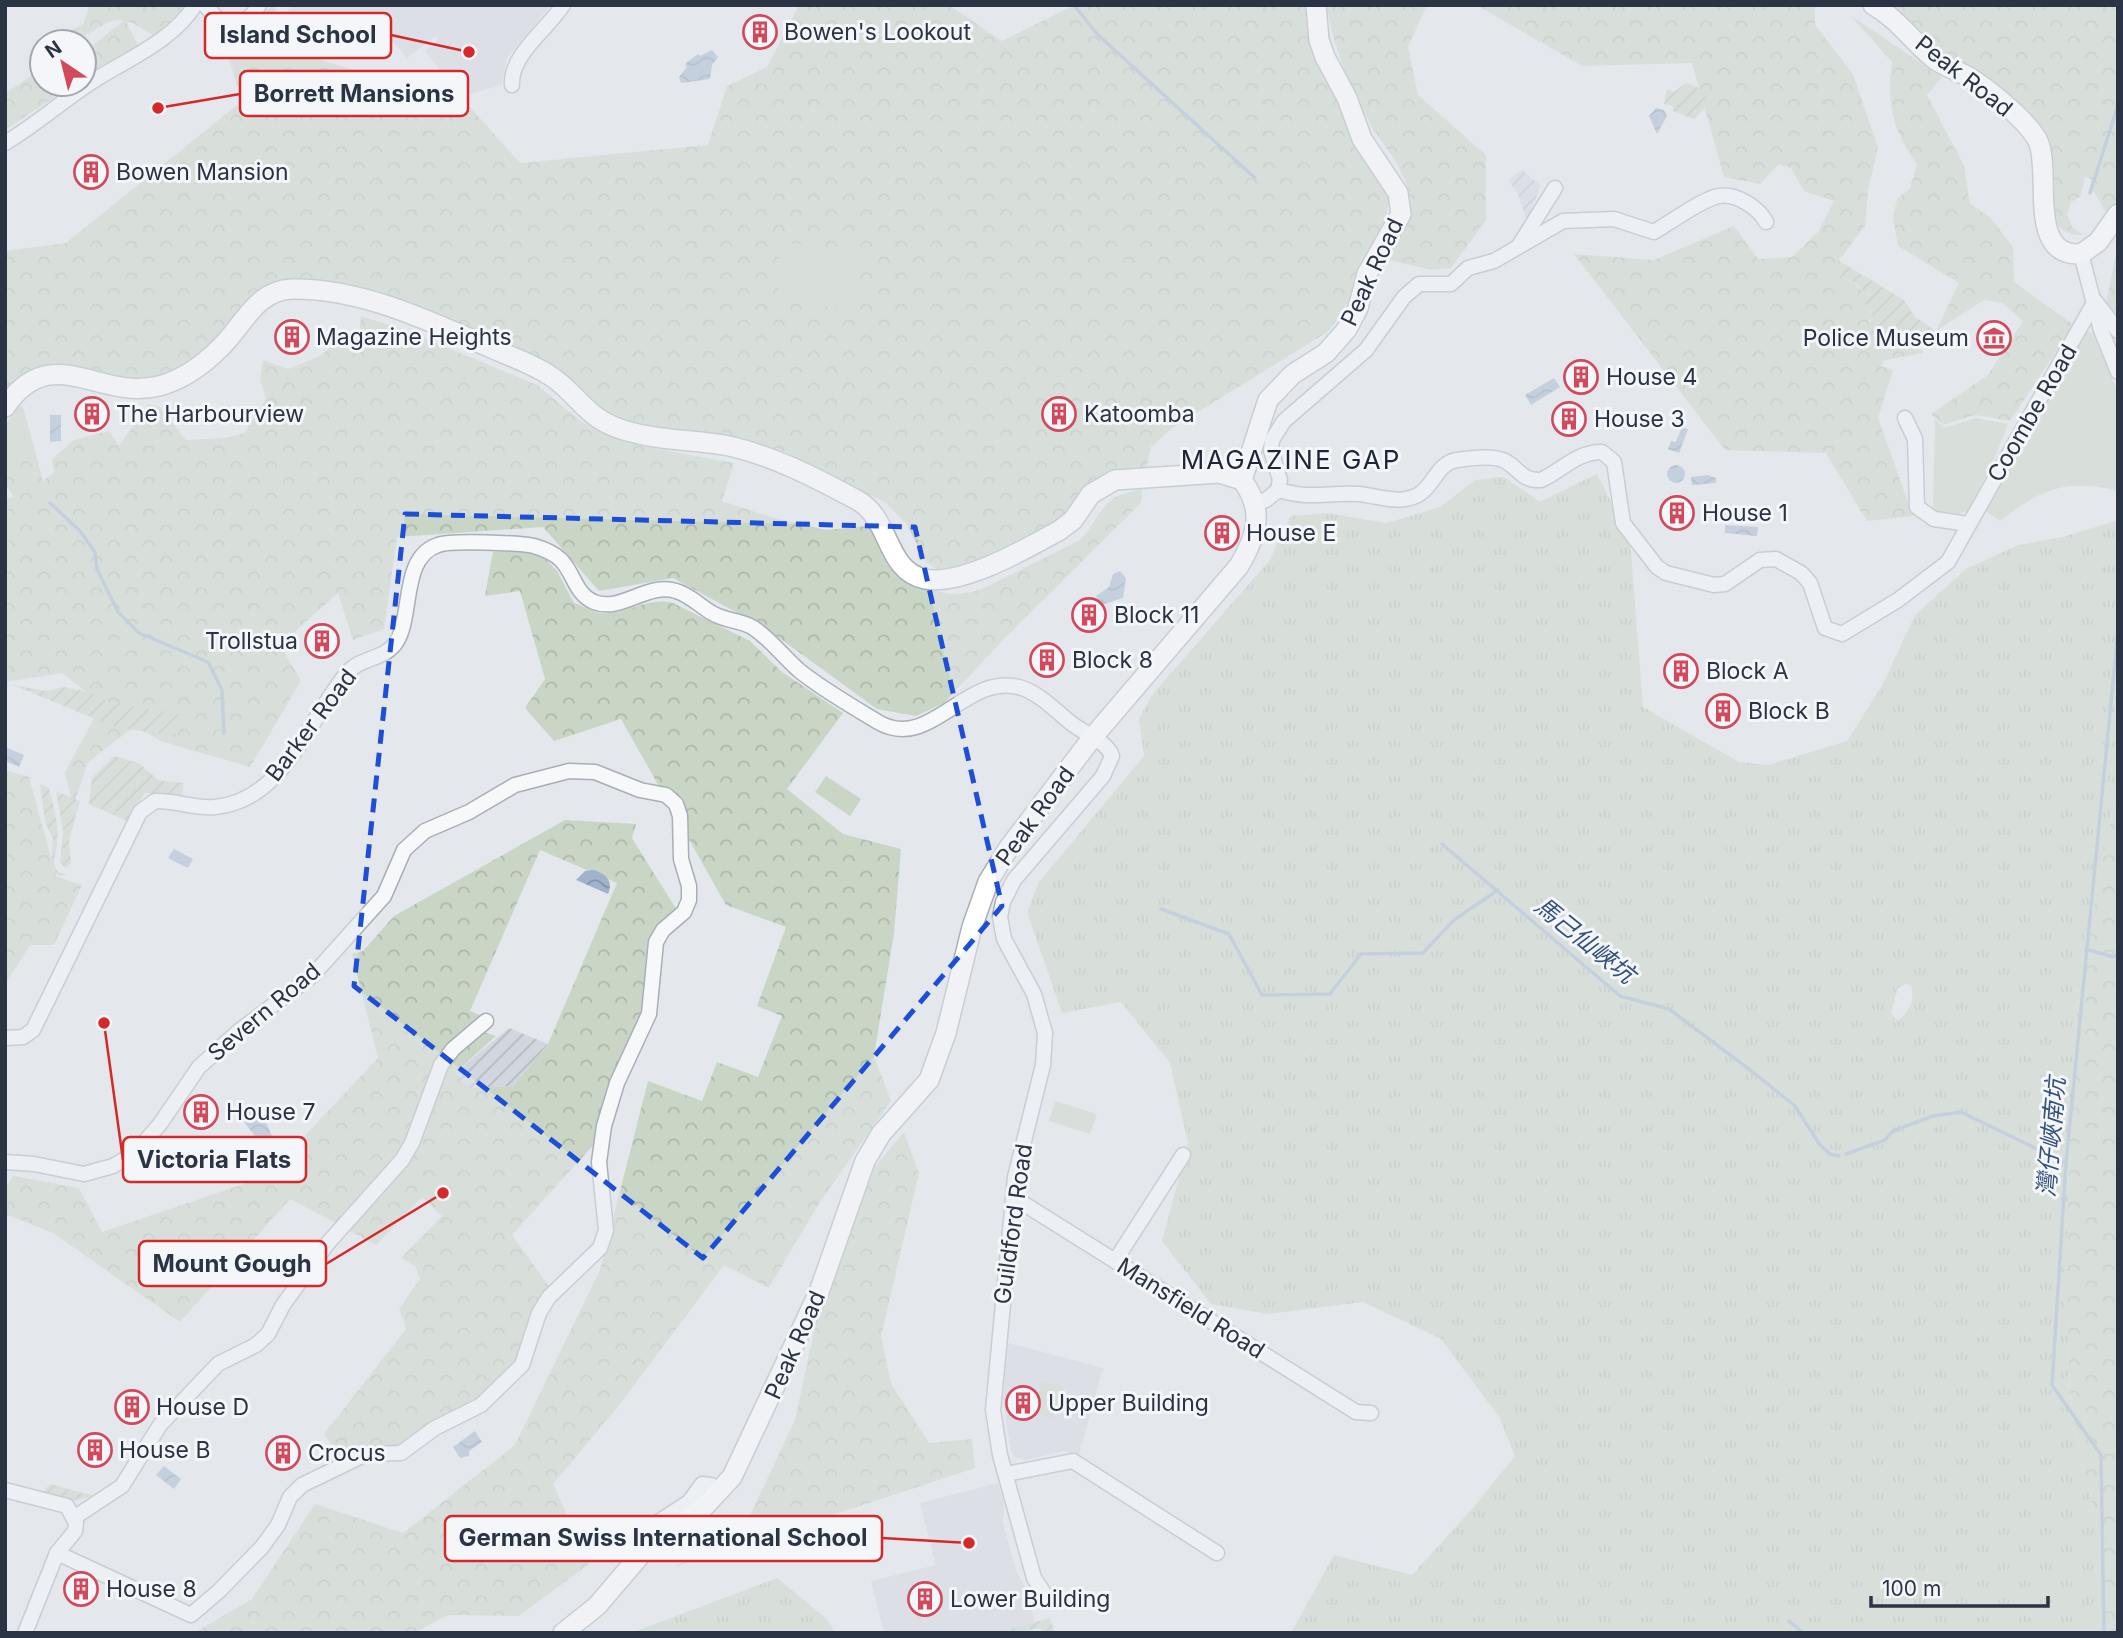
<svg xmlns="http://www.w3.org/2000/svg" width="2123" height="1638" font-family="Inter,'Noto Sans TC',sans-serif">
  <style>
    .built { fill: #d2d6de }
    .industrial { fill: url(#industrial-furrows) }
    .grass { fill: url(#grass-tufts); fill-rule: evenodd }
    .forest { fill: url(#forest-crowns) }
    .park { fill: #c9d6c5 }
    .garden { fill: url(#garden-furrows) }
    .water { fill: url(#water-waves) }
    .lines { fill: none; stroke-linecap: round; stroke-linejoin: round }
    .stream { stroke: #9fb4cc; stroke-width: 3.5 }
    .minor-casing { stroke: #a9aeb7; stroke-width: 17 }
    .secondary-casing { stroke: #a9aeb7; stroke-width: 22 }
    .minor { stroke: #f7f8fa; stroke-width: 14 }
    .secondary { stroke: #fff; stroke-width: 19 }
    .marked { fill: none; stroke: #1d4ed8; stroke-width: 5; stroke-dasharray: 14 9; stroke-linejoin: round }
    .labels { text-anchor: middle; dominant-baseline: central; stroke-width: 6; stroke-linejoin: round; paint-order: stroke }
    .poi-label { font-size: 23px; fill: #2b3445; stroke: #f4f6f9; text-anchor: start }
    .street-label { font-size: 23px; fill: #2b3445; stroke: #f4f6f9 }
    .water-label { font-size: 24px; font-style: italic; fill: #34527a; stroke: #f4f6f9 }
    .quarter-label { font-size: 26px; letter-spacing: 2px; fill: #1d2536; stroke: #f4f6f9 }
    .leader { fill: none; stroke: #d62828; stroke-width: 2.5 }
    .callout-dot { fill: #d62828; stroke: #f4f6f9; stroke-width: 2.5 }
    .callout { fill: #f4f6f9; stroke: #d62828; stroke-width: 2.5 }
    .callout-label { font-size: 24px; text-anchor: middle; font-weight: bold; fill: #2b3445 }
  </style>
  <defs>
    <pattern id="industrial-furrows" width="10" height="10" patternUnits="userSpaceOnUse" patternTransform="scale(1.75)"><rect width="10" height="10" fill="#d2d6de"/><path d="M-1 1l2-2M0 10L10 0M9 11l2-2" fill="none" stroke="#b4b8c0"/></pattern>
    <pattern id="grass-tufts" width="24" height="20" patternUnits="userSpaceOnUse" patternTransform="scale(1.75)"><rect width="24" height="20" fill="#c9d6c5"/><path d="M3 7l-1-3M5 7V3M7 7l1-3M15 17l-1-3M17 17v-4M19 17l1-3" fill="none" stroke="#adb8ab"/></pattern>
    <pattern id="forest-crowns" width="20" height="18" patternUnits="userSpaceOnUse" patternTransform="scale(1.75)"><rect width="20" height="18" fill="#c9d6c5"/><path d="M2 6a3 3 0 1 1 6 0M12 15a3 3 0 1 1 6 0" fill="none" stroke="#adb8ab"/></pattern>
    <pattern id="garden-furrows" width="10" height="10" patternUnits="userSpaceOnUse" patternTransform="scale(1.75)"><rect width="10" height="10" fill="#c9d6c5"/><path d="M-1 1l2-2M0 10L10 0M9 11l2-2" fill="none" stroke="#adb8ab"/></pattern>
    <pattern id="water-waves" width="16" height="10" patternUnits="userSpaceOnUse" patternTransform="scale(1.75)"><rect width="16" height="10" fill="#9fb4cc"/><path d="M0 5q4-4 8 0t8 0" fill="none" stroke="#8293a7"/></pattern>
  </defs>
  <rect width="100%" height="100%" fill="#e4e7ec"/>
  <g class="built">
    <polygon points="292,5 551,5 507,58 501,85 461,97 425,51 438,40 435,36 407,58 387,34 363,53 343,30 317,53 285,15"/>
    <polygon points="1008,1343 1103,1368 1079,1455 1063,1451 1026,1460 1015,1457 1011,1450 1003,1401"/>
    <polygon points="998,1483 1004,1503 1003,1522 1016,1571 1025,1587 1035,1623 1011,1629 1012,1633 884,1633 871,1581 936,1565 920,1503"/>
  </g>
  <g class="industrial">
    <polygon points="1522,170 1540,185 1533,208 1536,213 1528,225 1518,194 1508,180"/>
    <polygon points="509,1028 548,1044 513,1086 468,1088 455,1073"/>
  </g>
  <g class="grass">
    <path d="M1597 474 1630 539 1643 707 1739 762 1768 765 1847 741 1883 684 1915 615 1966 569 2018 545 2063 537 2118 520V782L2079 983 2070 1125 2066 1297 2071 1413 2099 1532 2098 1633H1291L1334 1555 1412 1575 1472 1509 1515 1456 1499 1417 1441 1339 1363 1302 1268 1314 1211 1304 1162 1241 1188 1143 1170 1063 1121 1002 1062 1013 1027 912 1039 882 1144 756 1139 719 1151 696 1269 561 1291 516 1327 513 1387 523 1440 507 1475 480 1504 477 1540 502ZM1906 984 1911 986C1915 1003 1910 1009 1898 1021L1891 1013 1898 988Z"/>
    <polygon points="777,1578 827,1619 835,1633 631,1633"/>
  </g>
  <g class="forest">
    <path d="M90 5H106L108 8 112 5H186L155 37C104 0 111 34 62 42L61 36 83 24Z"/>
    <path d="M273 5 285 26 315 58 469 106 520 163 708 145 727 86 767 67 799 5H949L1002 41 1075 5H1307L1324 71 1390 197 1377 258 1329 331 1172 428 1151 447 1146 470C1088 506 1009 559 943 574L926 562 906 523 886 503 785 452 756 443 635 424 594 405 546 367 286 282 193 373 137 383 74 366 40 367 5 394V251L66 243 242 101 228 56 243 31Z"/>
    <path d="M1326 5H1427L1408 47 1418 95 1486 155V220L1451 268 1431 270 1390 260C1399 239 1411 217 1408 193 1404 167 1385 148 1372 127 1350 88 1334 49 1326 5Z"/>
    <path d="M1469 5H1815V25L1853 74 1878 147 1868 191 1865 226 1839 260 1838 276C1877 290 1856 298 1875 317L1869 321 1868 334 1922 350 1923 353 1885 360 1881 366 1893 370 1878 418 1913 516 1867 521 1826 453 1725 450 1574 254 1654 260 1734 226 1758 259 1792 257 1818 232 1834 201 1804 191 1791 168 1779 164 1760 184 1724 177 1692 63 1582 66 1480 7Z"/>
    <path d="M1890 5H2118V203L2109 218 2091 187V179L2085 177 2080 197 2071 202 2067 214 2072 227 2083 235C2068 235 2060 231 2053 217L2051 153 2044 135 1941 54Z"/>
    <path d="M1851 16 1942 77 1927 95 1964 166 1970 204 1990 217 2013 247 2014 282 2074 325 2010 421 1975 415 1943 425 1931 414 1988 375 2023 321 2002 303 1984 300 1936 331 1959 283 1898 246 1893 218 1897 199 1910 188 1917 165C1893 129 1886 105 1892 62Z"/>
    <polygon points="125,20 139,48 102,65 84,77 84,52"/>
    <polygon points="42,68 42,84 74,84 5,130 5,94"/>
    <polygon points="2118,246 2118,315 2106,303"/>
    <path d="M361 316 408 331 537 385 582 422 612 437 630 444 734 463 722 501 771 517 826 530 868 526C907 564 920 609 982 589L1080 540C1093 528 1100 505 1116 497 1124 493 1134 491 1143 488L1140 504 1004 639 944 703 916 716 877 709 767 629 673 578 599 591 543 527 397 537 384 629 353 640 338 593 280 645 301 681 250 767 163 742 135 726 88 762 73 806 65 772 102 704 62 673 5 682V499L14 497 5 483V459L34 447 43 481 54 472 52 459 74 440 109 431 119 446 148 404 160 407 186 440 225 438 244 433 266 399 260 380 263 360 288 369 320 356 336 342 359 340Z"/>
    <path d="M538 551 557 571 574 603C583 606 593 612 601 613 624 616 647 596 673 603L750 641 782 672 843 713 787 789 843 834 901 849 894 933 874 1056 891 1101 820 1202 769 1288 724 1265 620 1404 553 1484 589 1564 519 1616 448 1615 414 1633H194L252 1599 315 1504 403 1533 515 1445 600 1270 648 1081 702 1101 717 1062 758 1077 782 1016 757 1006 786 927 726 905 621 719 554 741 525 708 545 679 520 591 485 596 493 552Z"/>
    <polygon points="5,770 29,777 56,876 82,885 54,945 30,945 5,984"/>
    <polygon points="2118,782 2118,1633 2098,1633 2099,1532 2071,1413 2066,1297 2070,1125 2079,983"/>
    <polygon points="565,820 636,824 632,838 678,912 658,929 646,1004 596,1142 512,1235 551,1289 522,1356 483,1397 399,1449 343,1460 324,1434 406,1329 399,1309 420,1279 416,1267 401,1258 442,1216 422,1197 376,1245 346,1229 405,1162 445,1067 481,1031 496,1036 455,1073 469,1088 513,1086 548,1044 617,883 540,850 470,1011 484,1017 450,1046 398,1157 338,1224 290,1199 180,1322 53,1233 5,1214 5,1187 14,1176 79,1188 102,1232 267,1176 378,1058 352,954 363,951 394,916"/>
    <polygon points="904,1132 919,1173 881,1337 891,1383 929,1443 972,1439 975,1468 675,1567 748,1520 795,1420 818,1312 875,1167"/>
  </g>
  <g class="park">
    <polygon points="779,244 802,244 855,258 857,278 851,311 779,300"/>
    <path d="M2092 332 2118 392V491C2067 478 2040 489 2000 521L1982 509 2084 333Z"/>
    <polygon points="19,406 23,407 34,447 5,459 5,425"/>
    <polygon points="1976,418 2008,424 1993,462 1968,511 1955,515 1933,512 1935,419 1944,428"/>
    <polygon points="826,776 861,799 850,816 815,792"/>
    <polygon points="1055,1101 1097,1114 1090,1134 1049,1121"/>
    <polygon points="1042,1381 1062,1386 1053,1418 1033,1413"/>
  </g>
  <g class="garden">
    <polygon points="1686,83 1698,87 1706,99 1704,109 1694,119 1673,111 1673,106 1664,104 1667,89 1674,92"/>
    <path d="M1838 260 1904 300 1915 317 1936 331 1932 344 1923 343 1919 349 1868 334 1864 330 1874 317 1864 303C1867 286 1853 281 1838 276Z"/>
    <polygon points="13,685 46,691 64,687 93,693 108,702 179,714 175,737 112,726"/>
    <polygon points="114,756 139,763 158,780 184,783 182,796 145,793 127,821 89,804 92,778"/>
    <path d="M40 784 49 788C54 806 59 825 57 845 56 855 51 862 58 872L68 875 60 876 50 870 53 839 45 822Z"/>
    <polygon points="56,791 80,801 69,840 71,863 66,868 60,863 63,832"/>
    <polygon points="50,1484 95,1496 70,1501 40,1495"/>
    <polygon points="1050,1618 1055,1633 1042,1633 1041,1628 1012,1633 1011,1629"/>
  </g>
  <g class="water">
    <polygon points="712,50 718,57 712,65 710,79 681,83 679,77 687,67 685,64 698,54 700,56"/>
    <polygon points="1656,108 1664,110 1667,116 1657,134 1649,116"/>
    <polygon points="1554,378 1560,387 1531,405 1525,395"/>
    <polygon points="50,415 61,415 61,441 50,442"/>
    <polygon points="1682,427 1688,429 1679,453 1668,449 1671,441 1676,442"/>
    <circle cx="1676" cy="474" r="9"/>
    <polygon points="1708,475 1716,478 1716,483 1692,485 1691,477"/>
    <polygon points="1725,525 1758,527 1757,536 1725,533"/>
    <polygon points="1120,571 1126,578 1123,598 1101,605 1096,596 1109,587 1113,574"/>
    <polygon points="5,747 24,755 19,767 5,761"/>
    <polygon points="174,849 193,859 188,868 168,858"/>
    <path d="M593 870C605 873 614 881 608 894L576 880 585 871Z"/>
    <polygon points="247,1106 260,1123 265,1120 275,1143 266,1150 237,1113"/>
    <polygon points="475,1431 482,1442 469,1451 469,1456 460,1458 453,1447"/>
    <polygon points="164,1466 181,1479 174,1489 156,1475"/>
  </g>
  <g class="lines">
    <g class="stream">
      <polyline points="1074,5 1097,34 1255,178"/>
      <polyline points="2090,193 2118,105"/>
      <polyline points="50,503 80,531 95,552 97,569 118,612 139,633 208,662 222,690 224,733"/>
      <polyline points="1442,844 1620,996 1669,1009 1754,1073 1795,1106 1820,1145 1830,1154 1839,1156"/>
      <polyline points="1161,909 1229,934 1262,995 1330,994 1361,954 1423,953 1454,920 1498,890"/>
      <polyline points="2086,949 2113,957 2118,954"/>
      <polyline points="1846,1154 1885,1140 1893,1131 1933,1116 1961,1112 2066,1163"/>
      <polyline points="1789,1621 1803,1633"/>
      <polyline points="2104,1633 2101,1455 2052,1385 2066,1163 2118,631"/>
      <polyline points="2111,1633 2118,1629"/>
    </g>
    <g class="minor-casing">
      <g id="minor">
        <path d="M205 5 222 24C240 24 249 22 259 5"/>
        <path d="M512 85C510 55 547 30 563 5"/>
        <path d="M5 143C36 125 63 100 93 81 126 60 174 40 195 5"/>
        <polyline points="1520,244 1555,188"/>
        <polyline points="2081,254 2101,330 2118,372"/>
        <polyline points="2096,302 2118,331"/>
        <polyline points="1905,418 1915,439 1917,507 1934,519 1968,524"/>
        <path d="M1278 490C1314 500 1326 492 1359 494 1379 496 1398 505 1418 495 1434 486 1437 463 1457 460 1470 458 1494 455 1505 461 1520 469 1521 481 1541 480 1563 470 1576 452 1602 452L1614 462 1623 523 1657 567 1666 573 1714 585 1725 584 1760 560 1776 559 1801 573 1810 583 1825 628 1842 634 1898 600 1948 562 2095 301"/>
        <path d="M1256 503 1266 500 1278 490 1280 480 1271 450 1272 440 1284 421 1366 350 1404 297 1419 284H1451L1468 268 1494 261 1563 221 1614 219 1654 232C1671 222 1702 199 1719 196 1736 193 1759 208 1766 222"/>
        <path d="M5 1038 23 1037 33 1030 140 812 155 801C175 800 195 809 215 807 284 801 309 718 347 673 360 657 386 660 397 641 413 614 401 557 438 545 451 540 520 543 534 546 544 549 554 553 561 560 574 573 575 594 594 602 621 613 647 582 676 591 690 595 700 606 712 613 725 621 740 620 752 627 771 639 784 658 801 672 825 691 852 706 878 722 931 753 966 670 1022 688 1040 694 1056 711 1071 723 1083 733 1108 742 1112 756L1103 776 1014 880 1003 902 1000 917 1004 939 1034 994 1045 1033 1043 1065 1015 1177 993 1410 1000 1455 1034 1578 1044 1593"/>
        <polyline points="5,1162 34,1164 84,1174 113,1166 135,1153 160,1124 199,1067 240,1030 312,976 384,896 404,850 425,831 469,812 515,785 569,771 595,772 640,790 666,795 676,804 680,816 681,859 689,886 689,900 684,912 663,930 656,942 649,1014 617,1083 604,1126 599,1162 606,1230 600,1248 549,1297 539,1313 522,1365 481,1405 435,1428 401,1453 366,1454 302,1485 290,1497 278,1525 262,1547 219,1591 191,1615 57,1553"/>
        <polyline points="1013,1197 1356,1412 1371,1413"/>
        <polyline points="1115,1261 1183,1155"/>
        <polyline points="1006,1474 1073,1461 1217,1553"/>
        <polyline points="5,1490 67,1506 76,1523 75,1531 57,1553 25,1633"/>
        <polyline points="75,1517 122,1486 160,1425 218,1364 256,1345 268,1334 283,1305 328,1243 402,1160 412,1143 441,1065 453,1049 486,1021"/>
        <polyline points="632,1539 689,1502 702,1484 711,1485 721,1491"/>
      </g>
    </g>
    <g class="secondary-casing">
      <g id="secondary">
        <path d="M1873 5C1898 19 1912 41 1933 58 1943 66 1956 70 1967 76 1987 88 2028 121 2038 141 2052 172 2026 257 2081 254L2098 242 2118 214"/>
        <path d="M5 407C52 339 97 401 159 386 182 380 203 365 220 348 243 326 256 290 292 289 360 288 428 320 489 347 509 356 531 363 549 375 575 391 584 415 615 427 651 441 691 439 729 446 774 456 816 478 857 500 891 518 885 571 925 579 963 586 1027 548 1060 530L1073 520 1091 494 1115 480 1219 473 1242 480"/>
        <polyline points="1242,480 1268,400 1293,374 1326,353 1347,329 1358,308 1367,274 1401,214 1398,193 1362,139 1347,98 1325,57 1319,40 1316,5"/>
        <path d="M563 1633 597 1606 643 1552 704 1507 732 1477 819 1292 865 1161 881 1134 929 1080 946 1033 972 927 988 882 1008 849 1092 738 1239 566C1257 535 1265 511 1242 480"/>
      </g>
    </g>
    <use href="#minor" class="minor"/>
    <use href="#secondary" class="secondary"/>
  </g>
  <path d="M0 0H2123V1638H0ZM405 514 915 527 1002 906 703 1258 354 986Z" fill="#e4e7ec" fill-opacity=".55" fill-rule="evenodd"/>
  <path class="marked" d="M405 514 915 527 1002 906 703 1258 354 986Z"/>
  <defs>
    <g id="building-ring" transform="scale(1.75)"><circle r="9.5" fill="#f4f6f9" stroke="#d1495b" stroke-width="1.5"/><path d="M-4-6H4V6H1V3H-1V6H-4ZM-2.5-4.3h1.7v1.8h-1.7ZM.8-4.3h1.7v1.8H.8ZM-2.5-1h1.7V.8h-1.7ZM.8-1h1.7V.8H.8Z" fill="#d1495b"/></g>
    <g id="museum-ring" transform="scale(1.75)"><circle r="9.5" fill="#f4f6f9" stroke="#d1495b" stroke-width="1.5"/><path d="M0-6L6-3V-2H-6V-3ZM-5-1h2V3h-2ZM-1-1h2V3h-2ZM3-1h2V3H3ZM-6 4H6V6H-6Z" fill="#d1495b"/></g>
  </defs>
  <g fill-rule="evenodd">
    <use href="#building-ring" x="760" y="32"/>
    <use href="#building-ring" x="91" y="172"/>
    <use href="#building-ring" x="292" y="337"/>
    <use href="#museum-ring" x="1994" y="338"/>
    <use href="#building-ring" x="1581" y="377"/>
    <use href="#building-ring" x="92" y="414"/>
    <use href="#building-ring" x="1059" y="414"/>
    <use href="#building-ring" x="1569" y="419"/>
    <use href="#building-ring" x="1677" y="513"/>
    <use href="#building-ring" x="1222" y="533"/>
    <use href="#building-ring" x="1089" y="615"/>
    <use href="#building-ring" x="322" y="641"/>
    <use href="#building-ring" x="1047" y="660"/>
    <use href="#building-ring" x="1681" y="671"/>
    <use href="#building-ring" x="1723" y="711"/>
    <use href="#building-ring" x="201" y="1112"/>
    <use href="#building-ring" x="1023" y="1403"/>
    <use href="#building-ring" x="132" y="1407"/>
    <use href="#building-ring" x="95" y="1450"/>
    <use href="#building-ring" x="283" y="1453"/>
    <use href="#building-ring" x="81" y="1589"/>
    <use href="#building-ring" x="925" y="1599"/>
  </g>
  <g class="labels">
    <g class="poi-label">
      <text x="784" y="32">Bowen's Lookout</text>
      <text x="116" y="172">Bowen Mansion</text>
      <text x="316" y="337">Magazine Heights</text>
      <text x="1969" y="338" text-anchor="end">Police Museum</text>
      <text x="1606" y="377">House 4</text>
      <text x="116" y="414">The Harbourview</text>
      <text x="1084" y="414">Katoomba</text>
      <text x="1594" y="419">House 3</text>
      <text x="1702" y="513">House 1</text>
      <text x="1246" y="533">House E</text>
      <text x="1114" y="615">Block 11</text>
      <text x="298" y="641" text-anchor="end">Trollstua</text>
      <text x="1072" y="660">Block 8</text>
      <text x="1706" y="671">Block A</text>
      <text x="1748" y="711">Block B</text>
      <text x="226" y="1112">House 7</text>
      <text x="1048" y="1403">Upper Building</text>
      <text x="156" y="1407">House D</text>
      <text x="119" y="1450">House B</text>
      <text x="308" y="1453">Crocus</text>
      <text x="106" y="1589">House 8</text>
      <text x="950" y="1599">Lower Building</text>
    </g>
    <g class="street-label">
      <text transform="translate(1964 76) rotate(38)">Peak Road</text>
      <text transform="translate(1372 272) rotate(-65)">Peak Road</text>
      <text transform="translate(2032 413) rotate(-60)">Coombe Road</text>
      <text transform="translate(311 725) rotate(-53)">Barker Road</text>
      <text transform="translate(1035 816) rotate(-54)">Peak Road</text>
      <text transform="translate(264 1012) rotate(-40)">Severn Road</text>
      <text transform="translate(1013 1224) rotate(-82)">Guildford Road</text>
      <text transform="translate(1191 1308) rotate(32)">Mansfield Road</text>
      <text transform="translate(795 1345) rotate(-66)">Peak Road</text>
    </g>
    <g class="water-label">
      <text transform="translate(1585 940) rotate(39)">馬己仙峽坑</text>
      <text transform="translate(2051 1137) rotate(-85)">灣仔峽南坑</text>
    </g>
    <g class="quarter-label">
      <text x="1291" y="459">MAGAZINE GAP</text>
    </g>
  </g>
  <path class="leader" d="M469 52L391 35M158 108L240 94M104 1023L123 1160M443 1193L326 1264M969 1543L882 1538"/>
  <g class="callout-dot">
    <circle cx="469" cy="52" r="7"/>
    <circle cx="158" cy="108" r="7"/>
    <circle cx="104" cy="1023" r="7"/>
    <circle cx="443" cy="1193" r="7"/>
    <circle cx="969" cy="1543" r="7"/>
  </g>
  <g class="callout">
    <rect x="205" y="13" width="186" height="45" rx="7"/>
    <rect x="240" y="71" width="228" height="45" rx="7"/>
    <rect x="123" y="1137" width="183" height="45" rx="7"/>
    <rect x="139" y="1241" width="187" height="45" rx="7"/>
    <rect x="445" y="1516" width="437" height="45" rx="7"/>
  </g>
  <g class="callout-label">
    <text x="298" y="43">Island School</text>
    <text x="354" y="102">Borrett Mansions</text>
    <text x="214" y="1168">Victoria Flats</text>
    <text x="232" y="1272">Mount Gough</text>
    <text x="663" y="1546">German Swiss International School</text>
  </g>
  <rect width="2123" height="1638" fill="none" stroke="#2b3445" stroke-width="14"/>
  <g transform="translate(63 63) rotate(325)"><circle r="33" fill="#f4f6f9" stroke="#a4a8b1" stroke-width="2"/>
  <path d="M0-5L12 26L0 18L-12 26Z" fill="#d1495b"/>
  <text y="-10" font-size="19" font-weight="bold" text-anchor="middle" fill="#2b3445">N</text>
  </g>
  <path d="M1871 1596v10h177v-10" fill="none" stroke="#2b3445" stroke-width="3.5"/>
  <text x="1882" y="1596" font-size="21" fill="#2b3445" stroke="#f4f6f9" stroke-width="5" paint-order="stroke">100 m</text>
</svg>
